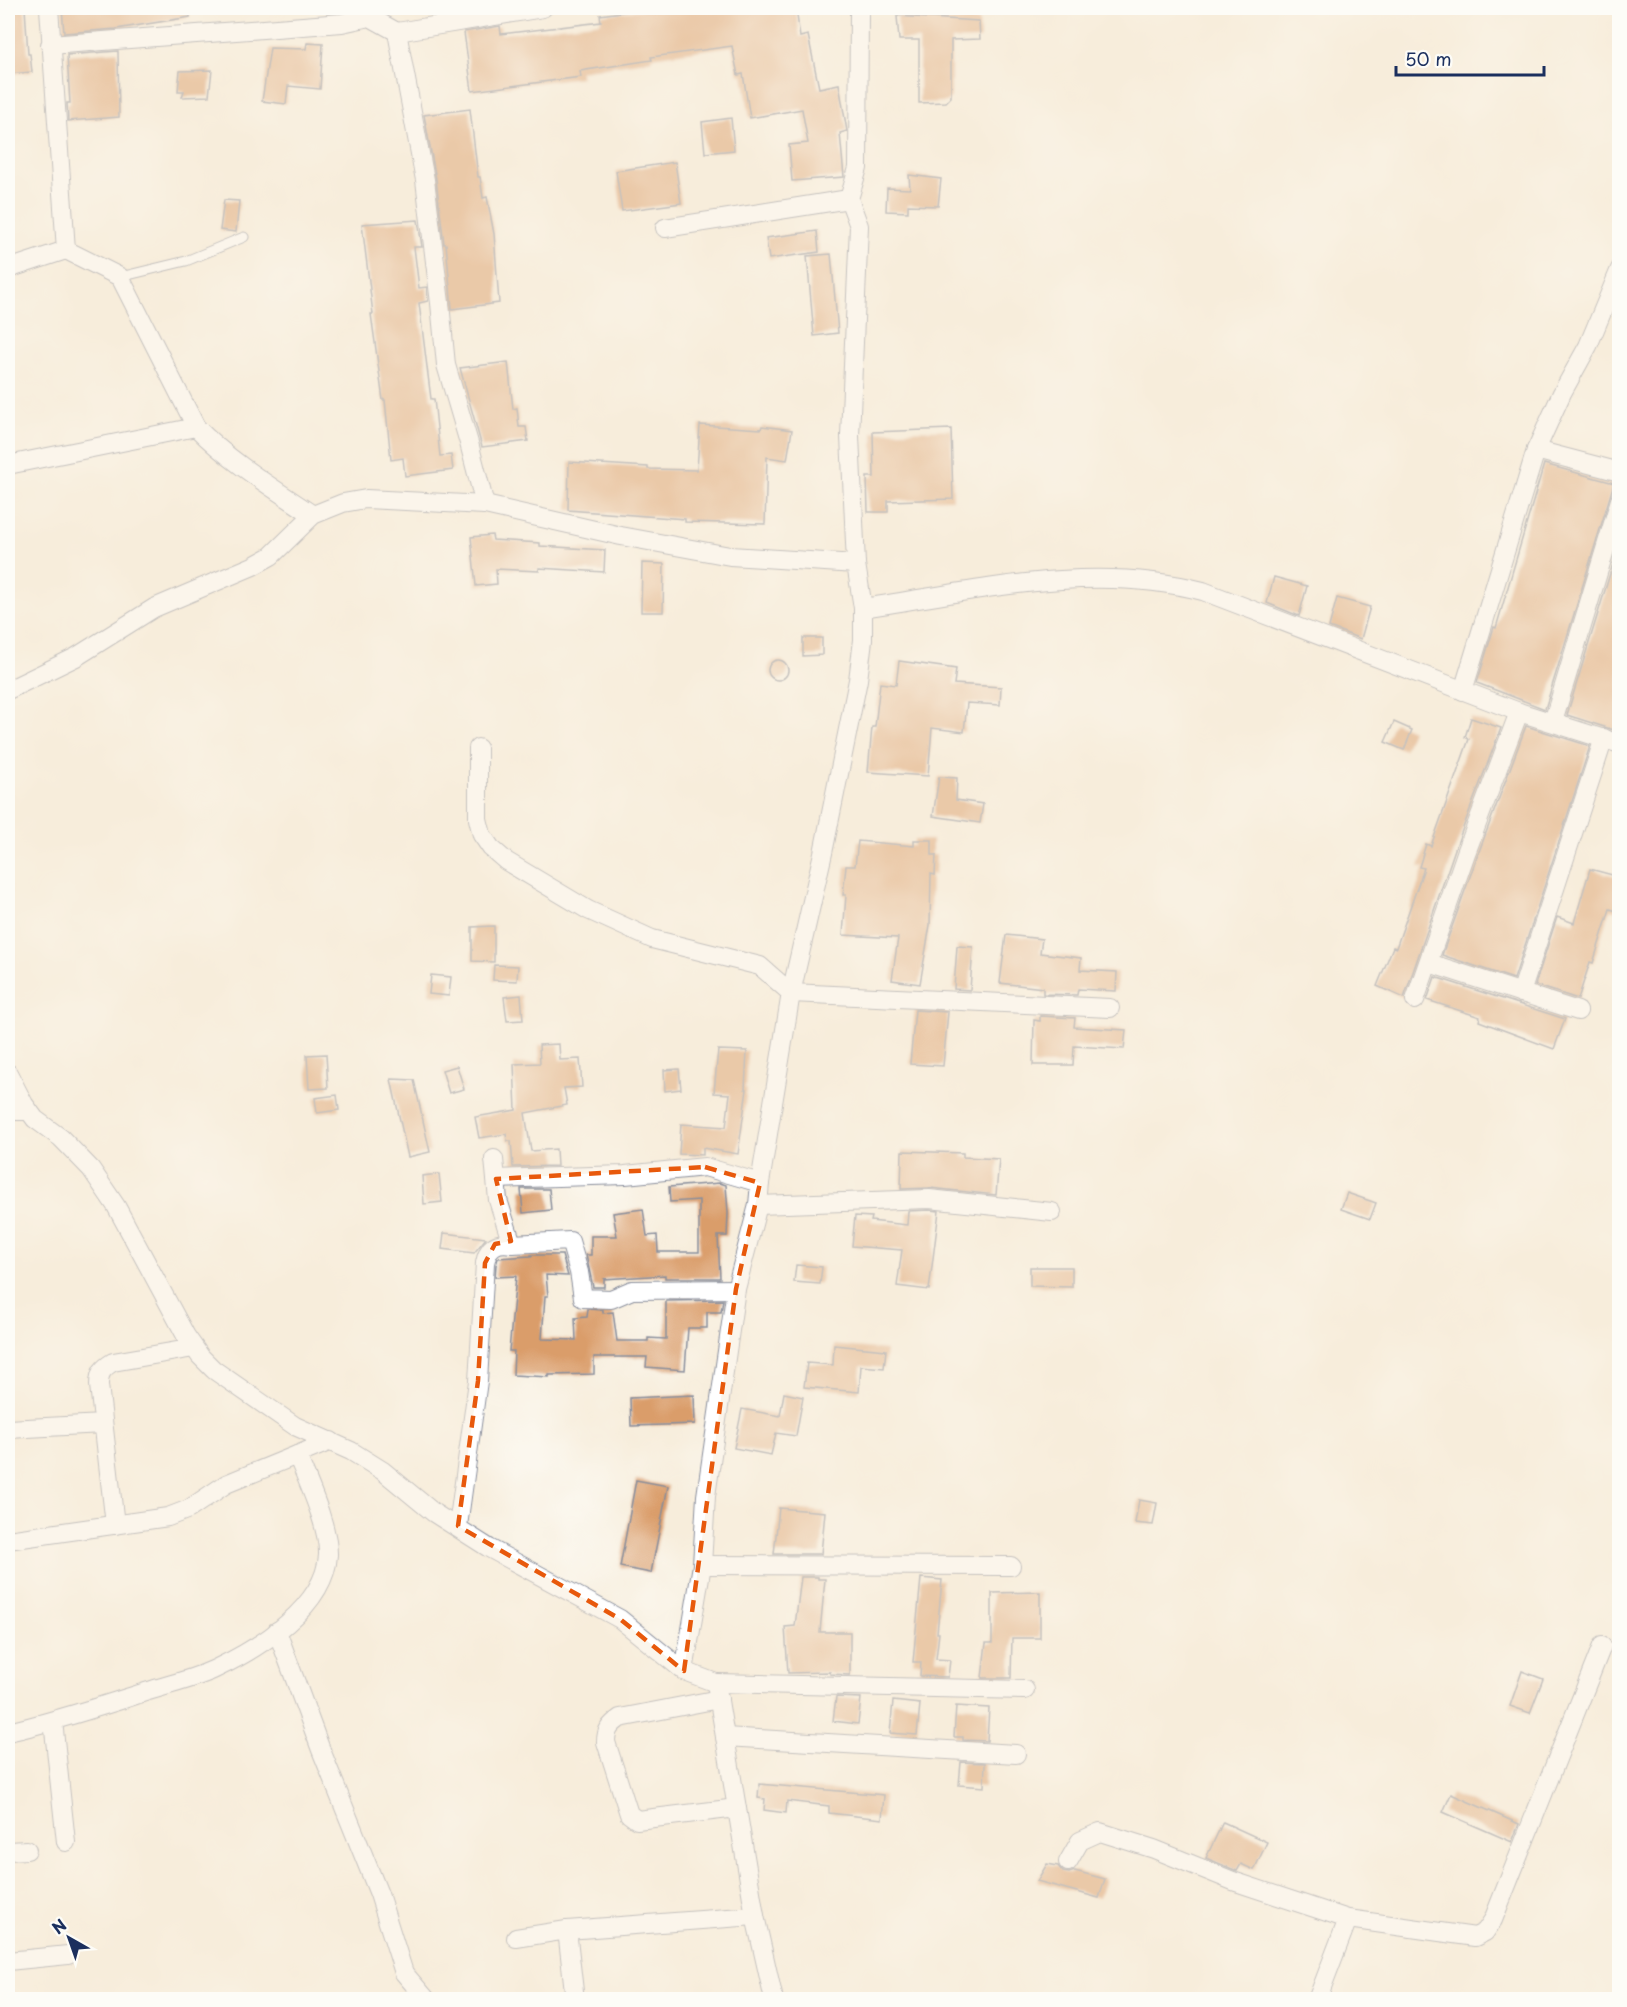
<svg xmlns="http://www.w3.org/2000/svg" width="1627" height="2007" font-family="'Playpen Sans',sans-serif">
  <style>
    .building { fill: #da9d6a }
    .lines { fill: none; stroke-linecap: round; stroke-linejoin: round }
    .service-casing { stroke: #898e9c; stroke-width: 11 }
    .minor-casing { stroke: #898e9c; stroke-width: 20 }
    .service { stroke: #fff; stroke-width: 9 }
    .minor { stroke: #fff; stroke-width: 18 }
    .marked { fill: none; stroke: #e8590c; stroke-width: 4.5; stroke-dasharray: 12 8; stroke-linejoin: round }
  </style>
  <rect width="100%" height="100%" fill="#fdfcf7"/>
  <filter id="ink" filterUnits="userSpaceOnUse"><feTurbulence type="fractalNoise" baseFrequency=".0167" numOctaves="2"/><feDisplacementMap in="SourceGraphic" scale="12" xChannelSelector="R" yChannelSelector="G"/><feConvolveMatrix kernelMatrix="1 2 1 2 8 2 1 2 1" color-interpolation-filters="sRGB"/></filter>
  <filter id="wash" filterUnits="userSpaceOnUse"><feTurbulence type="fractalNoise" baseFrequency=".008" numOctaves="4" result="noise"/><feDisplacementMap in="SourceGraphic" scale="24" xChannelSelector="R" yChannelSelector="G"/><feGaussianBlur stdDeviation="1.35" result="paint"/><feColorMatrix in="noise" values="0 0 0 0 0 0 0 0 0 0 0 0 0 0 0 0 0 1.4 0 .05"/><feComposite in="paint" operator="in"/></filter>
  <g filter="url(#wash)">
    <rect width="100%" height="100%" fill="#f7eddb"/>
    <g id="blocks">
      <g class="building">
        <polygon points="25,8 28,54 30,54 32,72 8,74 8,9"/>
        <polygon points="62,8 190,8 190,17 116,29 64,33"/>
        <polygon points="652,8 796,8 800,37 808,35 819,88 839,84 847,131 840,133 844,177 792,181 789,145 808,143 802,109 750,118 743,74 738,75 732,46 651,57 652,60 580,71 581,77 472,91 464,32 500,26 501,34 601,22 600,15"/>
        <polygon points="897,16 979,21 980,39 951,40 951,97 946,102 919,103 919,40 899,40"/>
        <polygon points="307,43 323,44 320,89 288,86 286,104 262,101 270,48 306,49"/>
        <polygon points="118,51 119,117 68,121 67,103 70,103 67,55"/>
        <polygon points="212,70 209,96 182,97 184,91 178,91 180,71"/>
        <polygon points="470,109 478,177 480,177 483,198 487,197 494,234 499,303 452,309 446,244 444,244 436,179 424,115"/>
        <polygon points="731,118 734,150 705,153 702,122"/>
        <polygon points="675,162 681,203 622,211 616,171"/>
        <polygon points="909,175 941,179 938,206 908,205 908,212 886,211 887,188 910,189"/>
        <polygon points="224,200 239,201 236,232 220,230"/>
        <polygon points="418,220 422,247 414,247 419,288 427,287 428,301 419,303 431,399 434,399 440,456 451,455 453,470 405,476 403,458 391,460 385,400 383,400 371,314 373,314 362,224"/>
        <polygon points="817,231 819,252 769,259 766,238"/>
        <polygon points="831,254 838,333 814,336 807,256"/>
        <polygon points="508,362 513,409 517,408 519,427 526,427 528,441 482,447 460,368"/>
        <polygon points="700,425 761,429 762,426 792,430 787,460 767,457 765,524 685,522 685,519 568,510 569,462 648,467 648,469 697,470"/>
        <polygon points="951,429 953,499 888,501 888,512 868,512 867,477 874,477 873,432"/>
        <polygon points="1544,464 1614,483 1545,709 1477,683 1494,627 1496,628"/>
        <polygon points="492,535 493,540 540,543 540,546 605,550 604,572 539,568 539,571 496,569 497,584 476,586 471,537"/>
        <polygon points="1620,541 1620,732 1567,715"/>
        <polygon points="642,563 664,564 663,612 641,612"/>
        <polygon points="1274,577 1307,586 1299,616 1267,603"/>
        <polygon points="1337,598 1370,607 1361,639 1329,627"/>
        <polygon points="803,638 822,638 822,655 803,656"/>
        <circle cx="778" cy="670" r="10"/>
        <polygon points="899,661 956,669 954,684 1001,687 1000,705 967,703 964,732 932,728 928,776 868,772 872,727 875,727 880,683 896,685"/>
        <polygon points="1471,718 1501,728 1455,849 1404,998 1377,986 1393,947 1396,948 1424,868 1419,867 1426,844 1431,846 1469,739 1465,737"/>
        <polygon points="1394,722 1412,730 1404,750 1385,742"/>
        <polygon points="1526,726 1590,746 1514,979 1442,955 1477,857"/>
        <polygon points="939,777 957,778 956,800 983,804 980,823 933,816"/>
        <polygon points="914,840 932,840 932,855 936,855 935,875 931,874 930,925 920,984 892,980 898,938 843,935 846,895 843,895 846,866 855,866 858,841 914,846"/>
        <polygon points="1590,869 1620,877 1620,912 1610,909 1593,963 1590,962 1578,999 1535,985 1557,917 1574,923"/>
        <polygon points="494,926 494,962 472,961 472,927"/>
        <polygon points="1006,935 1042,939 1040,953 1081,958 1080,970 1117,972 1116,991 1078,989 1077,995 1043,994 1043,988 1000,983"/>
        <polygon points="957,946 973,947 970,990 954,989"/>
        <polygon points="494,965 518,966 517,981 493,980"/>
        <polygon points="431,975 451,977 449,996 429,994"/>
        <polygon points="1435,977 1565,1019 1554,1049 1479,1021 1480,1017 1427,1000"/>
        <polygon points="521,995 523,1020 507,1021 504,997"/>
        <polygon points="915,1010 948,1012 943,1066 910,1064"/>
        <polygon points="1040,1016 1075,1018 1074,1027 1126,1030 1124,1049 1074,1046 1073,1065 1033,1065 1034,1020 1040,1021"/>
        <polygon points="559,1044 560,1060 580,1059 582,1087 564,1088 567,1105 525,1113 531,1151 556,1149 557,1166 513,1167 511,1141 507,1141 506,1134 479,1138 475,1117 516,1110 514,1064 540,1063 539,1045"/>
        <polygon points="718,1050 747,1051 745,1089 747,1089 738,1154 703,1148 703,1155 679,1154 681,1124 726,1127 730,1094 714,1093"/>
        <polygon points="326,1054 328,1088 309,1089 307,1055"/>
        <polygon points="457,1066 464,1089 449,1093 442,1070"/>
        <polygon points="679,1069 681,1089 665,1091 664,1070"/>
        <polygon points="391,1079 414,1080 430,1152 408,1157"/>
        <polygon points="337,1095 339,1110 317,1113 315,1098"/>
        <polygon points="902,1151 963,1153 963,1157 999,1159 996,1195 930,1188 901,1189"/>
        <polygon points="439,1174 442,1202 424,1204 422,1176"/>
        <polygon points="720,1183 726,1185 728,1213 727,1236 718,1236 720,1278 665,1278 665,1275 604,1279 604,1287 593,1287 586,1255 591,1255 591,1236 617,1236 613,1213 643,1209 647,1236 657,1235 658,1252 699,1252 699,1200 670,1202 669,1187"/>
        <polygon points="521,1189 549,1189 551,1210 523,1213"/>
        <polygon points="1347,1193 1376,1203 1370,1219 1341,1209"/>
        <polygon points="929,1210 939,1211 929,1290 897,1286 902,1250 852,1246 855,1216 872,1217 871,1221 907,1225 908,1211"/>
        <polygon points="444,1233 486,1238 474,1253 442,1249"/>
        <polygon points="531,1255 562,1255 568,1276 546,1275 548,1296 545,1296 542,1339 576,1340 575,1318 587,1317 588,1309 603,1310 603,1313 613,1312 617,1341 648,1341 648,1338 666,1339 666,1301 723,1300 721,1312 707,1312 707,1328 688,1328 685,1370 646,1367 647,1357 594,1357 594,1374 549,1375 549,1377 513,1375 514,1351 509,1351 516,1276 495,1277 496,1265 498,1258 531,1256"/>
        <polygon points="796,1265 822,1267 820,1284 794,1282"/>
        <polygon points="1030,1267 1072,1267 1072,1287 1030,1286"/>
        <polygon points="834,1345 886,1350 884,1368 861,1366 859,1392 804,1387 807,1363 833,1365"/>
        <polygon points="784,1393 803,1397 796,1436 776,1433 771,1455 734,1448 742,1409 780,1416"/>
        <polygon points="694,1395 695,1424 631,1426 630,1398"/>
        <polygon points="636,1480 668,1486 651,1573 620,1567"/>
        <polygon points="1139,1500 1157,1503 1153,1525 1135,1523"/>
        <polygon points="779,1508 825,1512 821,1554 774,1554"/>
        <polygon points="801,1577 818,1577 818,1579 825,1579 820,1632 850,1632 850,1675 830,1674 830,1672 788,1673 785,1627 795,1626"/>
        <polygon points="921,1578 942,1580 937,1633 939,1633 936,1659 950,1660 948,1677 920,1676 921,1662 913,1662"/>
        <polygon points="1040,1592 1040,1638 1012,1638 1011,1678 982,1678 986,1643 992,1643 992,1593"/>
        <polygon points="1522,1671 1543,1679 1530,1713 1510,1706"/>
        <polygon points="836,1697 861,1698 858,1724 833,1721"/>
        <polygon points="893,1701 920,1704 917,1735 890,1733"/>
        <polygon points="956,1706 989,1708 987,1741 963,1740 963,1737 954,1737"/>
        <polygon points="961,1762 985,1763 984,1787 959,1785"/>
        <polygon points="759,1784 884,1795 882,1819 829,1813 829,1806 787,1801 786,1813 764,1810 765,1799 758,1798"/>
        <polygon points="1451,1794 1519,1824 1512,1842 1443,1812"/>
        <polygon points="1223,1822 1267,1842 1254,1870 1241,1864 1237,1871 1206,1858"/>
        <polygon points="1047,1864 1058,1866 1063,1872 1069,1873 1075,1871 1105,1879 1099,1898 1037,1881"/>
      </g>
    </g>
  </g>
  <g filter="url(#ink)">
    <use href="#blocks" fill-opacity="0" stroke="#898e9c" stroke-width="1.5"/>
    <g class="lines">
      <g class="service-casing">
        <polyline id="service" points="120,277 186,261 244,237"/>
      </g>
      <g class="minor-casing">
        <g id="minor">
          <path d="M49 8 66 250 120 277 196 427C230 462 273 488 313 515"/>
          <polyline points="397,32 543,8"/>
          <polyline points="50,45 342,23 370,17 397,32 425,180 440,303 446,365 469,443 485,505"/>
          <polyline points="665,228 849,199"/>
          <polyline points="8,269 66,250"/>
          <polyline points="1536,450 1620,472"/>
          <polyline points="8,465 196,427"/>
          <path d="M863 608C975 591 1091 562 1203 591L1519 712 1620 744"/>
          <polyline points="8,690 76,657 154,608 253,566 271,556 313,515 343,503 366,499 485,505 621,536 730,556 856,564"/>
          <polyline points="1463,691 1536,450 1562,393 1588,346 1620,269"/>
          <polyline points="1553,722 1620,500"/>
          <polyline points="478,748 478,819 482,835 491,848 506,861 588,910 652,939 760,966 791,993 1110,1008"/>
          <polyline points="1429,963 1578,1011"/>
          <polyline points="1521,993 1604,738"/>
          <polyline points="1415,1000 1466,853 1519,712"/>
          <polyline points="8,1073 24,1104 35,1119 61,1138 91,1169 116,1206 186,1336 200,1356 214,1370 295,1426 351,1451 383,1471 434,1513 489,1548 620,1619 684,1671"/>
          <polyline points="8,1111 29,1111"/>
          <polyline points="494,1159 498,1200 512,1244"/>
          <polyline points="496,1179 625,1175 705,1167 760,1183"/>
          <polyline points="758,1205 929,1199 1052,1212"/>
          <polyline points="8,1429 103,1424"/>
          <path d="M115 1525 99 1385C99 1372 103 1368 113 1362L194 1348"/>
          <path d="M458 1526 478 1381 485 1263C488 1247 496 1241 512 1244L570 1241 579 1272 583 1298 611 1299 632 1290 736 1289"/>
          <polyline points="8,1540 168,1517 189,1509 226,1484 331,1441"/>
          <polyline points="702,1565 1011,1566"/>
          <polyline points="277,1631 321,1750 379,1894 404,1973 427,2000"/>
          <polyline points="716,1683 1025,1690"/>
          <path d="M719 1699 620 1718C610 1725 606 1730 606 1742L629 1814 637 1820 737 1808"/>
          <polyline points="53,1721 66,1842"/>
          <path d="M8 1732C57 1721 104 1705 152 1690 174 1683 197 1678 217 1668 259 1648 325 1607 328 1555 329 1527 308 1482 297 1455"/>
          <polyline points="725,1737 1016,1754"/>
          <polyline points="8,1851 27,1850"/>
          <polyline points="1068,1862 1080,1841 1100,1832 1154,1849 1233,1881 1348,1919 1475,1937 1485,1932 1493,1920 1602,1646"/>
          <polyline points="567,1930 575,2000"/>
          <polyline points="516,1938 567,1930 755,1916"/>
          <polyline points="8,1961 68,1955"/>
          <polyline points="774,2000 755,1916 716,1683 684,1671 702,1565 706,1496 736,1289 758,1205 760,1183 791,993 823,853 858,680 863,640 863,608 856,564 850,436 859,226 849,199 858,168 859,8"/>
          <polyline points="1317,2000 1348,1919"/>
        </g>
      </g>
      <use href="#service" class="service"/>
      <use href="#minor" class="minor"/>
    </g>
  </g>
  <path d="M0 0H1627V2007H0ZM705 1167 760 1183 736 1289 684 1671 620 1619 458 1526 478 1381 485 1263 495 1244 511 1241 496 1179Z" fill="#f7eddb" fill-opacity=".55" fill-rule="evenodd"/>
  <path class="marked" d="M705 1167 760 1183 736 1289 684 1671 620 1619 458 1526 478 1381 485 1263 495 1244 511 1241 496 1179Z"/>
  <rect width="1627" height="2007" fill="none" stroke="#fdfcf7" stroke-width="30"/>
  <g transform="translate(69 1938) rotate(320)" stroke="#fdfcf7" stroke-width="4.5" paint-order="stroke">
  <path d="M0-4.5L10 22L0 15L-10 22Z" fill="#1b2f5e"/>
  <text y="-9" font-size="16" font-weight="bold" text-anchor="middle" fill="#1b2f5e">N</text>
  </g>
  <path d="M1396 66v9h148v-9" fill="none" stroke="#1b2f5e" stroke-width="3"/>
  <text x="1405" y="66" font-size="18" fill="#1b2f5e" stroke="#fdfcf7" stroke-width="4.5" paint-order="stroke">50 m</text>
</svg>
